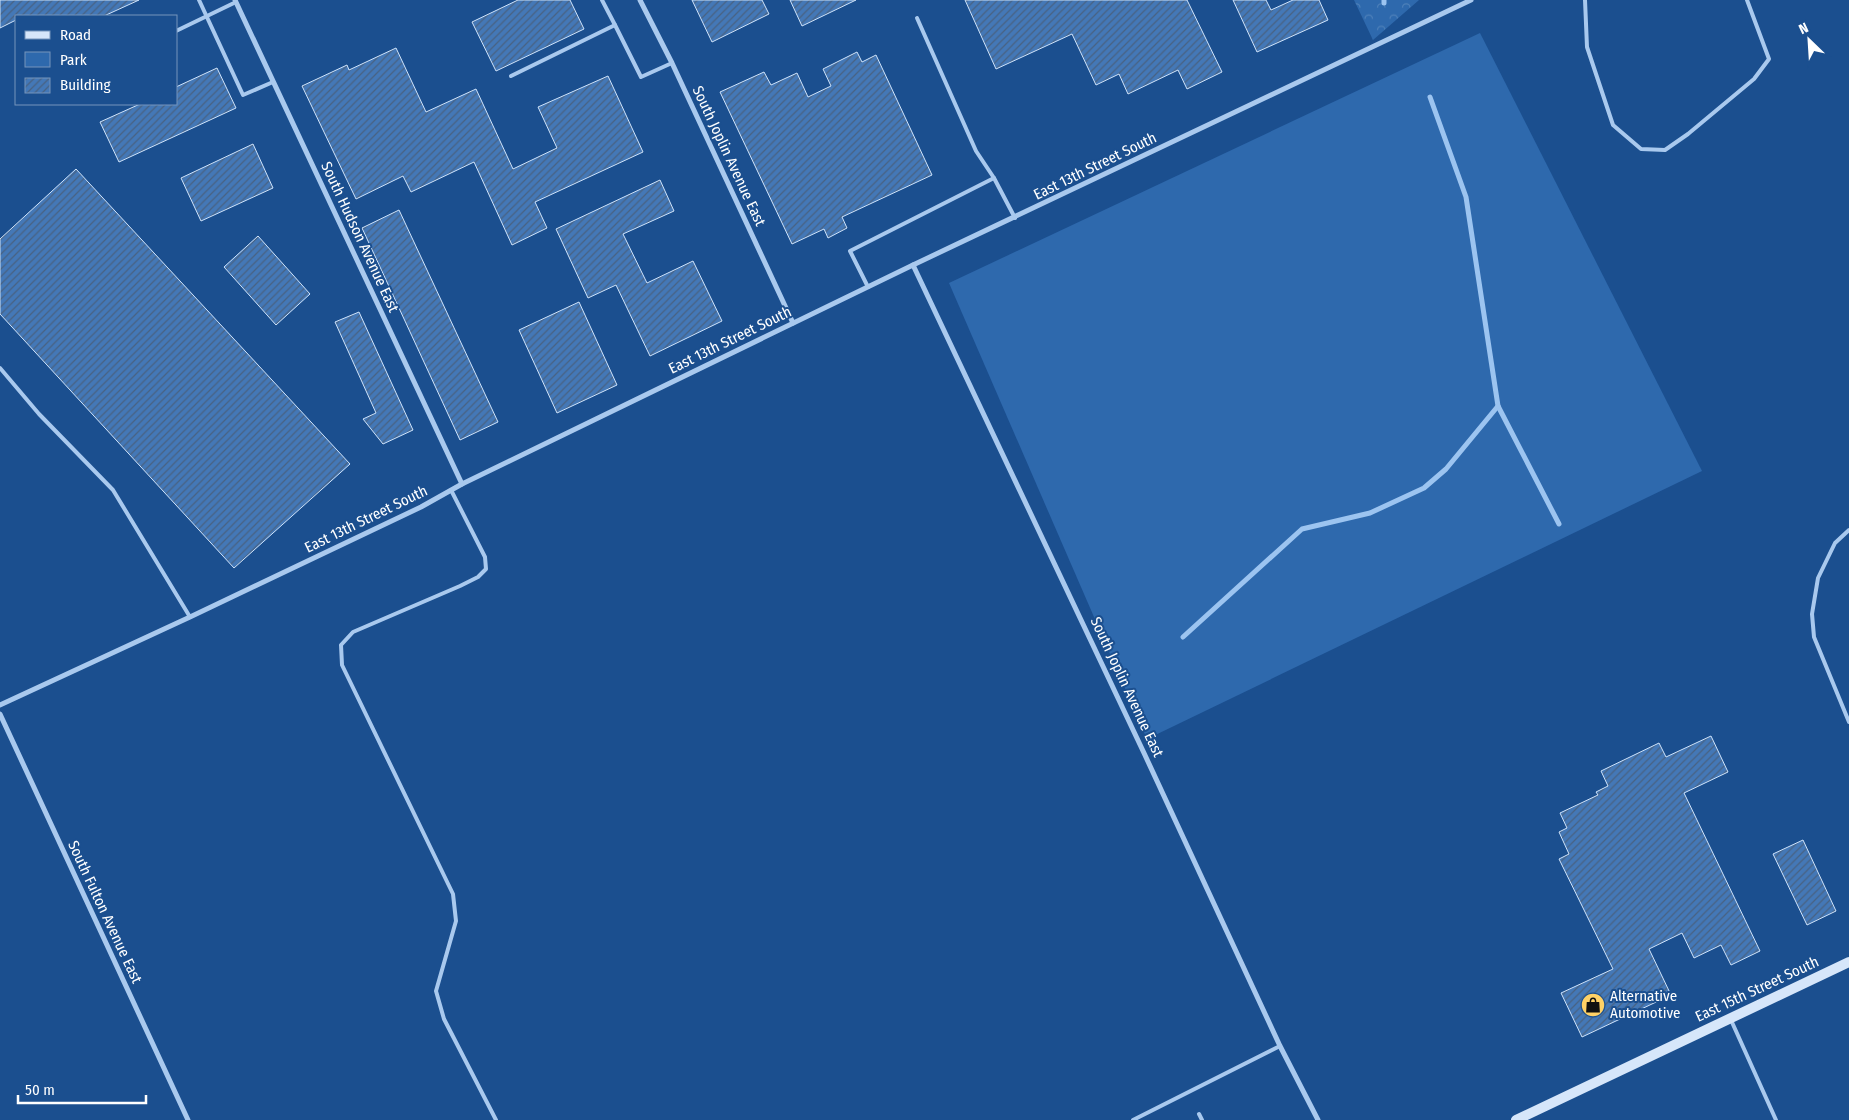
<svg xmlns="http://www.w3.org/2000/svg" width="1849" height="1120" font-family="'Fira Sans Condensed',sans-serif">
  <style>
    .green { fill: #2e69ad }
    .forest { fill: url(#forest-crowns) }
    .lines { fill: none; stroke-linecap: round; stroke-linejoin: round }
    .stream { stroke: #9cc4f0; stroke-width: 5 }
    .building { fill: url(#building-hatch); stroke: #cfe3fa }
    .service { stroke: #a9c9ee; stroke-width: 4 }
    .minor { stroke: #a9c9ee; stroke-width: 5 }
    .secondary { stroke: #d6e6fa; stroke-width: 10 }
    .labels { text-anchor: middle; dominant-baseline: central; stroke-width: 4; stroke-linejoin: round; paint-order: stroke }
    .street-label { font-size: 15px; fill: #fff; stroke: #1b4f8f }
    .poi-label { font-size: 15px; fill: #fff; stroke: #1b4f8f; text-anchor: start }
  </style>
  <defs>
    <pattern id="forest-crowns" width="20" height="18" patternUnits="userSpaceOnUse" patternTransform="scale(1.25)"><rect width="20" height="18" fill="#2e69ad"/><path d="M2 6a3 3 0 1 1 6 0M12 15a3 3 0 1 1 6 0" fill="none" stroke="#4d80b9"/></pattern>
    <pattern id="building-hatch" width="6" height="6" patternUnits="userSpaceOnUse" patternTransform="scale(1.25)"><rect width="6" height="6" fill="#4478b7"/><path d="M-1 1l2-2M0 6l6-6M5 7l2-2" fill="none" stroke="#486282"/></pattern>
  </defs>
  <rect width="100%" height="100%" fill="#1b4f8f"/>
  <polygon class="green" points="1480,33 1702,471 1147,739 949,283"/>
  <polygon class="forest" points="1354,0 1419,0 1373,40"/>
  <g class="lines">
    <g class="stream">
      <polyline points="1384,0 1384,3"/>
      <polyline points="1430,97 1466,197 1498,406 1559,524"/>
      <polyline points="1183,637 1302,529 1370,513 1424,488 1446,469 1498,406"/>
    </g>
  </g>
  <g class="building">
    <polygon points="0,0 139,0 104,16 16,16 16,20 0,28"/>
    <polygon points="518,0 570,0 584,29 496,71 472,22"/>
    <polygon points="692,0 762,0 769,14 712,42"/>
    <polygon points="790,0 856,0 802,26"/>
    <polygon points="965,0 1187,0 1222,72 1187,89 1178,70 1128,94 1119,74 1096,85 1072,34 996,69"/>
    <polygon points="1233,0 1266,0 1271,10 1293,0 1319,0 1328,20 1257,52"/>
    <polygon points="396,48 426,112 476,89 513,169 557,148 538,107 608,76 643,152 535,202 547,228 512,245 474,162 411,192 403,176 356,199 302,86 347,65 349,70"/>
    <polygon points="857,52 862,62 876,55 932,175 842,217 847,228 828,238 824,229 792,244 720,92 764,72 771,85 797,73 808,97 831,86 823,69"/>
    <polygon points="217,68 236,108 119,162 100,122 140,104 176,104 176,87"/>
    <polygon points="253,144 273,188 201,221 181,178"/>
    <polygon points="76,169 350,464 234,568 0,314 0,239"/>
    <polygon points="660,180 674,211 623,234 647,283 693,261 722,321 650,356 616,285 588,298 556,229"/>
    <polygon points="399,210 498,422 460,440 362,228"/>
    <polygon points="258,236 310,294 276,325 224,267"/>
    <polygon points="579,302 617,385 557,413 519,330"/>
    <polygon points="359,312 413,430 383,444 363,419 376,413 335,322"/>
    <polygon points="1711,736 1728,772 1684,793 1760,951 1731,965 1721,945 1694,958 1682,933 1649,949 1671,995 1582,1037 1561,993 1613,969 1559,859 1569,854 1559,832 1567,828 1560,813 1598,795 1596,792 1608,786 1601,771 1659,743 1666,757"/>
    <polygon points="1803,840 1836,911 1807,925 1773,854"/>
  </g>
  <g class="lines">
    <g class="service">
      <polyline points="199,0 243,95 273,82"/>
      <polyline points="1585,0 1587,47 1613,125 1641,149 1665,150 1688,134 1754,79 1769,59 1747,0"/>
      <polyline points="917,18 976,151 994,178"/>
      <polyline points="615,25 641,77 672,63"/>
      <polyline points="176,31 236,2"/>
      <polyline points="511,76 615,25 602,0"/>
      <polyline points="868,287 850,251 994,178 1015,218"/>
      <polyline points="0,368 39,414 113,490 190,617"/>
      <polyline points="451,490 485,557 486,569 478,577 460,586 353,632 341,645 342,665 453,894 456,921 436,991 444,1019 496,1120"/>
      <polyline points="1849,530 1835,543 1818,578 1812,614 1814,637 1849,722"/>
      <polyline points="1731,1020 1776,1120"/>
      <polyline points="1199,1114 1202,1120"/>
      <polyline points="1133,1120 1280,1046"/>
    </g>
    <g class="minor">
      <polyline points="235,0 462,484"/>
      <polyline points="640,0 672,63 793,323"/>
      <polyline points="913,265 1144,753 1280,1046 1318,1120"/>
      <polyline points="0,705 190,617 421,507 462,484 913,265 1471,0"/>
      <polyline points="0,714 188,1120"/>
    </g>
    <polyline class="secondary" points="1516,1120 1849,962"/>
  </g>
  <defs>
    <g id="shop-disc" transform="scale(1.25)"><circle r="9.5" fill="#ffd166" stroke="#1b4f8f"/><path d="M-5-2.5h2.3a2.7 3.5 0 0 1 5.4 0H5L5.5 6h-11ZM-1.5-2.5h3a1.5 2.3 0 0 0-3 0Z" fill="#111"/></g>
  </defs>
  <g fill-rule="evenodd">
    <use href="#shop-disc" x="1593" y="1005"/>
  </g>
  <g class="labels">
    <g class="street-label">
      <text transform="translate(729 156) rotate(65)">South Joplin Avenue East</text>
      <text transform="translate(1095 166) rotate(-26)">East 13th Street South</text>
      <text transform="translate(360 237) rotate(65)">South Hudson Avenue East</text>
      <text transform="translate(730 340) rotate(-26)">East 13th Street South</text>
      <text transform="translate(366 519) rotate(-26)">East 13th Street South</text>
      <text transform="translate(1127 687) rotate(65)">South Joplin Avenue East</text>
      <text transform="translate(105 912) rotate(65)">South Fulton Avenue East</text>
      <text transform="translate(1757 989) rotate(-25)">East 15th Street South</text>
    </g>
    <g class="poi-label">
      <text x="1610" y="996">Alternative<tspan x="1610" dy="17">Automotive</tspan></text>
    </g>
  </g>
  <rect x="15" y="15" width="162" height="90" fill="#1b4f8f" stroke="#7695bc"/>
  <rect x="25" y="31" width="25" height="8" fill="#d6e6fa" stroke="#7695bc"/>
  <text x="60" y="40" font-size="15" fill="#ffffff">Road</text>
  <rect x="25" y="52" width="25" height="15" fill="#2e69ad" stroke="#7695bc"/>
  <text x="60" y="65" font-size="15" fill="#ffffff">Park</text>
  <rect x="25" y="78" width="25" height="15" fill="url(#building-hatch)" stroke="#7695bc"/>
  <text x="60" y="90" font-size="15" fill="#ffffff">Building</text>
  <g transform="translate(1809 40) rotate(335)" stroke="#1b4f8f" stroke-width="4" paint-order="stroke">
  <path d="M0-4L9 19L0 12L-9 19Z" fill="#ffffff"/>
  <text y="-8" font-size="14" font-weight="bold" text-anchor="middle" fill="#ffffff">N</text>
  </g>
  <path d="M18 1095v8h128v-8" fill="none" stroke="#ffffff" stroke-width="2.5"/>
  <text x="25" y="1095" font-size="15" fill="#ffffff" stroke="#1b4f8f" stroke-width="4" paint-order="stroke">50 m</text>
</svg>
